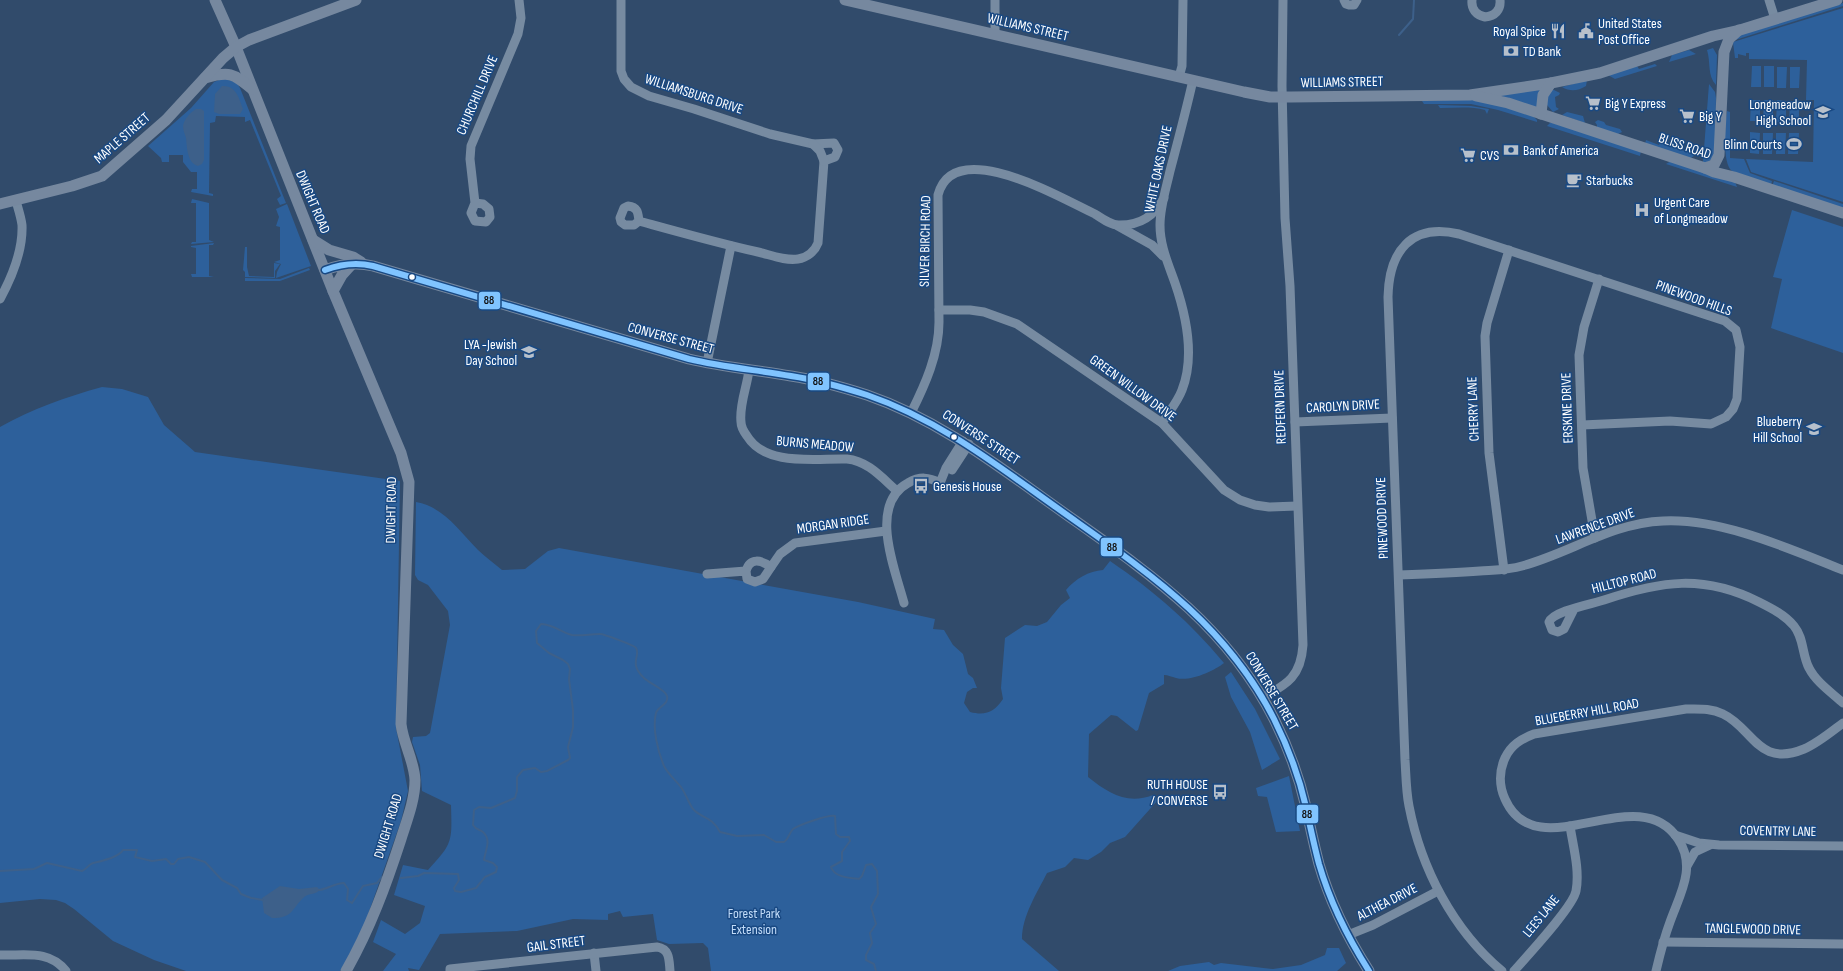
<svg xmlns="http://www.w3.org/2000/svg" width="1843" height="971" font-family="'Sofia Sans Condensed',sans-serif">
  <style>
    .green { fill: #2d609b }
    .water { fill: #3d608a }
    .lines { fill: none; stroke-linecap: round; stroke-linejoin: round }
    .stream { stroke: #3d608a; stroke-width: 2 }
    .minor { stroke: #778ba1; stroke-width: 9 }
    .major { stroke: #76889f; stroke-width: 11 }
    .bus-1-casing { stroke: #194983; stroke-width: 9 }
    .bus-1 { stroke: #80c4ff; stroke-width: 6 }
    .bus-dot { fill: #fff; stroke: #194983; stroke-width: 1.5 }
    .labels { text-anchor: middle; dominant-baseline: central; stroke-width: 3; stroke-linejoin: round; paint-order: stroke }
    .poi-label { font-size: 14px; fill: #fff; stroke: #194983; text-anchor: start }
    .street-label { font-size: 14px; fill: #fff; stroke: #194983 }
    .park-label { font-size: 14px; fill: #c2dcf9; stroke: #194983 }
    .line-badge { stroke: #194983; stroke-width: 1.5 }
    .pale-badge-label { font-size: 11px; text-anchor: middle; font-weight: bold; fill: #111 }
  </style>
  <rect width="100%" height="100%" fill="#314b6b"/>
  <g class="green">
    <polygon points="1843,3 1843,6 1732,41 1744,33"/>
    <polygon points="1843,8 1843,202 1751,172 1746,159 1813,162 1814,100 1806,100 1807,60 1749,59 1749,53 1746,53 1746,56 1738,54 1738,58 1735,58 1733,42"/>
    <path d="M1713 48 1717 55 1716 85C1707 75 1711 63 1707 50Z"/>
    <polygon points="1689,50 1696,54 1669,62 1672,55"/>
    <polygon points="1655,64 1657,66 1615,79 1608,75 1637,66 1639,69"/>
    <polygon points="1752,66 1761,66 1761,87 1751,87"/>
    <rect x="1764" y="66" width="10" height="21"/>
    <polygon points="1777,67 1787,67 1786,88 1777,88"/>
    <polygon points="1790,67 1800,67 1799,88 1790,88"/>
    <polygon points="224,78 237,83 240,88 286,203 280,205 277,199 281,196 250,120 245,122 245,117 216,116 215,122 210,123 209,193 213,194 213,196 191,192 192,189 197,189 197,172 191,172 183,162 183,155 169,155 169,162 162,162 161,158 148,146 191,108 214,82"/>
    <path d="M1587 80 1586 86C1578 91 1570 92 1562 87Z"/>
    <polygon points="1709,84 1715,92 1716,98 1715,153 1713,159 1706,163 1703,162"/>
    <polygon points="1540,88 1539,109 1495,94"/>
    <polygon points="1552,90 1554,90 1560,93 1559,95 1555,97 1556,107 1559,109 1553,112 1547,105 1547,96"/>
    <polygon points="1469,99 1489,102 1533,116 1537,120 1537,122 1498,110 1471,104 1424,104 1422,101"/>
    <polygon points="1751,100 1760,100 1760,121 1750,121"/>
    <polygon points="1764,100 1773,100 1773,121 1763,121"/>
    <polygon points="1777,100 1786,101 1786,122 1776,122"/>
    <polygon points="1790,101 1799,101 1799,122 1789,122"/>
    <path d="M1438 105 1471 106 1489 109 1487 114 1485 110C1471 106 1455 108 1440 108Z"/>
    <path d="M1727 111 1730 112V158L1744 159 1750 173 1772 181 1771 185C1761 182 1740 176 1732 171 1722 164 1725 122 1727 111Z"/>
    <polygon points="1567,112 1583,116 1585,123 1562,115"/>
    <polygon points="1598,120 1604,122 1606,125 1620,129 1622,132 1618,134 1597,129 1597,125 1595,122"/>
    <polygon points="1550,123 1553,123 1641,151 1640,156 1547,126"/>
    <polygon points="1750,132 1760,133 1759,154 1750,153"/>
    <polygon points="1763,133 1773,133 1772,154 1763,154"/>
    <polygon points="1776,133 1786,133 1785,154 1776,154"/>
    <polygon points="1789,133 1799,133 1798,154 1788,154"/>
    <polygon points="1646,140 1659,145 1660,143 1694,154 1694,156 1689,159 1645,144"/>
    <polygon points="1671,161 1735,182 1737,187 1666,164"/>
    <polygon points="1774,181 1843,204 1843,209 1772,186"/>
    <polygon points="192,199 209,203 209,240 214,242 191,244 192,242 196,242 196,203 191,203"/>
    <polygon points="287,204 311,266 276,278 277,272 281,264 274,262 280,260 280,227 276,226 279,217 276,209"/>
    <polygon points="1792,210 1843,227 1843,353 1771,328 1782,279 1773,277"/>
    <polygon points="214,243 213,245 209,245 209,276 214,277 192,277 191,274 196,274 196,248 191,247 191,246"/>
    <polygon points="245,247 247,247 247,267 249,276 274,277 274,263 280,264 275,271 275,278 245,277 245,272 243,270"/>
    <polygon points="309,268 310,270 280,281 245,281 245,278 280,279"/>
    <path d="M102 387 122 389 148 397 164 425 195 452 400 481 396 728 408 791 401 821 358 943 340 971H186L154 960 113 941 74 909 65 903 56 900 40 899 0 903V427C32 409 66 397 102 387Z"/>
    <path d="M416 502C444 507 459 531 478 550 485 557 494 563 502 570L525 569 548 551 559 548 858 602 935 619 933 629 944 630 953 645 963 654 968 674 973 678 977 688H973L967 692 964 703 970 712C986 716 994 712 1003 699L1001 688 1005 638 1025 625 1037 626 1047 622 1061 605 1070 598 1066 590C1075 579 1089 571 1103 570L1110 561C1154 591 1190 622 1224 663 1214 671 1190 682 1176 678 1172 677 1168 675 1164 675V684L1149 693 1138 730 1136 731 1117 716 1111 715 1089 734 1088 777C1108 793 1127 805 1153 795L1158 800 1125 837 1110 843 1101 852 1088 860 1074 858 1065 867 1047 873C1037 893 1022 916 1022 939L1059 971H711L708 948 703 943 669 944 657 940 653 914 623 917 620 911 608 914V920L573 919 517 931 440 934 419 970 408 968 409 971H383L396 954 373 942 381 920 405 934 420 923 425 906 394 895 403 865 428 870C453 843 452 842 451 805L422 791 420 765 412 742 413 737 426 736 430 733 450 625 448 611 428 585 418 580 415 575Z"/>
    <polygon points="1231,672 1255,709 1280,759 1262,770 1250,732 1231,697 1225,677"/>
    <polygon points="1289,776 1300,831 1276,832 1267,797 1258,796 1256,788"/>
    <polygon points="1327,948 1339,948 1346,963 1337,971 1168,971 1180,966 1209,962 1214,965 1221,963 1273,969 1301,965 1325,955"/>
  </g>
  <g class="water">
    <path d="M222 86C236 85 239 98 243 109L240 114H219L214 112 215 94Z"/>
    <path d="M196 109H201L204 111V160L202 164 198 166C187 163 187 147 186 138 185 134 183 131 183 126 184 119 190 113 196 109Z"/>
    <path d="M280 886 299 889 317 887 320 890C315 895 308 893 303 898 291 910 293 918 272 918L264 913 262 898Z"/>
  </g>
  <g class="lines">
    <g class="stream">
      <polyline points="1399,35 1413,19 1414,0"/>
      <path d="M0 871 34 869 47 863 82 871C87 869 89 864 93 863 101 861 118 858 123 850H137L135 857 152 861 166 859 171 864H174L178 859 189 857 205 862 222 880 237 888 241 894 251 898 263 900"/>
      <path d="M401 878 418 876 424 873 458 874 459 880 454 888 455 891 461 892 476 888 485 877 496 872 497 867 493 863 484 860C485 851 492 840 483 832 479 829 476 830 473 825L474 810 479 807 491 808 515 798 517 791V777L523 770 535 768 541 772 547 771 568 760 570 758 568 747 573 727V710L569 679 570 669 568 664 563 660 549 653 537 643 536 631 541 624C555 625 560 632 572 635 582 636 590 634 600 634 603 634 634 645 636 648 641 656 628 663 644 678 649 683 666 690 667 696 669 705 658 706 656 713 652 728 658 752 664 766 668 774 676 781 681 787 686 794 688 802 693 809 702 819 712 816 720 832L737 836 764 835 776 842H784C789 839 789 833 793 829 799 825 829 814 835 816L836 834 840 837H849L850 841 842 852V861L831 867C834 877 849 878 859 879L862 876 866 865 872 864 877 871 878 894 871 907 876 924 870 933 872 943 866 955V960L874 964 876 971"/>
      <path d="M319 890C328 889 335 883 344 883L348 889 347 900 352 903 363 886 377 883 382 877"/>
    </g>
    <g class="minor">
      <path d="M621 0V71L624 79 631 87 649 96 694 109 770 134 813 144 834 143 838 150 835 157 824 161 818 243C815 251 807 258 798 259 785 261 771 255 758 252 718 243 679 232 639 221L634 225H625L621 222 620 218 624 208 628 206C638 207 638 213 639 221"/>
      <polyline points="1344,0 1346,4 1349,5 1354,5 1357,0"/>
      <path d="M1472 0C1471 9 1476 15 1485 17 1495 16 1501 10 1500 0"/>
      <polyline points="1769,0 1775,19"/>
      <polyline points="995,34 995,0"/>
      <polyline points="1179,77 1182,66 1183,0"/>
      <polyline points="813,144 820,151 824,161"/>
      <polyline points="475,203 483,204 489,209 490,217 486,222 475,221 471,213 475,203 470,159 471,146 518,34 521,18 519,0"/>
      <polyline points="1118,226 1152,245 1163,256"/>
      <path d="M0 299C12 277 23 250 22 225 21 217 18 208 16 201"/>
      <polyline points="939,310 970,310 984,312 1017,324 1162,423 1224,490 1240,500 1255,505 1269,507 1297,506"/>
      <polyline points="707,363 731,246"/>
      <path d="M749 370C747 387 739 405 741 422 741 427 744 432 747 436 766 467 816 458 847 459 868 461 882 478 897 491"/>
      <path d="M911 413C925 385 939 354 939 322L938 195C954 134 1064 200 1095 214 1101 218 1112 226 1120 225 1141 225 1154 216 1164 198"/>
      <polyline points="1295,422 1392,418"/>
      <path d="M1162 423C1169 412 1178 401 1182 390 1195 357 1186 315 1175 283 1168 263 1160 246 1160 225 1160 207 1166 189 1170 171 1178 141 1186 111 1193 80"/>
      <polyline points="952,470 969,444"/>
      <polyline points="940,483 946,468 963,441"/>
      <polyline points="1595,538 1583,468 1579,355 1584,327 1599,279"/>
      <polyline points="771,567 780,554 795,543 886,531"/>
      <polyline points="1504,570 1489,453 1485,336 1487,323 1509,250"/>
      <path d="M707 574 746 571 747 579 755 582 763 579 771 567C761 560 750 557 746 571"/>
      <path d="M1399 575C1426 574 1453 573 1480 571 1494 570 1509 570 1522 566 1570 553 1612 523 1663 521 1721 518 1790 549 1843 570"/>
      <path d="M904 603C895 569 868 505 908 483 920 476 929 477 940 483"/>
      <path d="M1574 609 1564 629 1558 632 1552 630 1549 622C1553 611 1592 604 1604 600 1661 581 1703 574 1759 602 1771 608 1785 615 1794 626 1804 638 1802 655 1809 668 1816 682 1832 693 1843 703"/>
      <path d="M1262 698C1288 684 1301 676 1303 645L1290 286 1285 218 1282 86 1283 0"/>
      <polyline points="1675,835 1699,843 1719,845 1843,846"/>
      <polyline points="1687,866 1695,852 1710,845"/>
      <polyline points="1348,935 1373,925 1438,891"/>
      <polyline points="1663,942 1843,944"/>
      <polyline points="594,953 596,971"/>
      <path d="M0 955C24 956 49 949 66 971"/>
      <path d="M450 971V969L657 947C670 949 669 960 670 971"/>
      <path d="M1502 971C1453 930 1421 868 1409 806 1406 791 1406 775 1405 760L1388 297C1389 251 1411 223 1459 234L1725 321 1736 330 1740 347 1737 399 1733 409 1726 417 1711 424 1670 421 1582 425"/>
      <path d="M1514 971C1527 956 1573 907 1576 891 1580 870 1573 846 1570 826"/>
      <path d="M1656 971C1660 954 1664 938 1670 922 1680 894 1697 867 1678 839 1637 777 1537 871 1505 799 1499 786 1499 771 1505 758 1511 745 1521 739 1534 734L1686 709C1699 709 1711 708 1723 714 1753 728 1758 768 1804 749 1818 743 1831 732 1843 723"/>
    </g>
    <g class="major">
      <path d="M215 0 236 47 333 291 401 453 409 482 401 724C403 743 414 760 415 780 415 800 407 820 401 839 386 885 370 929 346 971"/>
      <polyline points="845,0 1244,92 1270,97 1291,97 1470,95 1551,83 1600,73 1713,36 1740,30 1837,0"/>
      <path d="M205 78C229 71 233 73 252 89"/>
      <polyline points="1476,96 1508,103 1705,168 1714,172 1734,177 1843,213"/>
      <polyline points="1541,114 1543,95 1551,83"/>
      <polyline points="1705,168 1714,165 1719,155 1724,52 1729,39 1739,30"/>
      <polyline points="0,204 72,186 102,176 166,120 223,58 236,47 249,40 356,0"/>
      <polyline points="313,240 329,250 353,257 361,262"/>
      <path d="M325 270C341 264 356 262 373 266L689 359C722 367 757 370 791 376 817 380 842 387 867 395 937 419 994 463 1053 505 1141 568 1223 619 1274 719 1288 747 1299 776 1306 807 1310 826 1314 845 1319 864 1330 902 1348 938 1369 971"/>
      <polyline points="333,291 342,275 352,264"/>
    </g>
    <g class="bus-1-casing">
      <path id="bus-1" d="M325 270C341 264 356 262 373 266L689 359C722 367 757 370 791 376 817 380 842 387 867 395 937 419 994 463 1053 505 1141 568 1223 619 1274 719 1288 747 1299 776 1306 807 1310 826 1314 845 1319 864 1330 902 1348 938 1369 971"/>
    </g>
    <use href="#bus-1" class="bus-1"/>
  </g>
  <defs>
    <g id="restaurant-bare" transform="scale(1.2)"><path d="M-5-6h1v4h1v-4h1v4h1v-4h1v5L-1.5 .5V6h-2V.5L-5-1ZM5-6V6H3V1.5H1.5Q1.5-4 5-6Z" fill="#b7c0cb" stroke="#194983" stroke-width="2.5" paint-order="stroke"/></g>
    <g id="civic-bare" transform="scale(1.2)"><path d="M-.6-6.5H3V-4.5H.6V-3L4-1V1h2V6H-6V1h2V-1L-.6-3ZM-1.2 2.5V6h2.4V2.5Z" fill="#b7c0cb" stroke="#194983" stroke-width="2.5" paint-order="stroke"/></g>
    <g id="bank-bare" transform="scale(1.2)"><path d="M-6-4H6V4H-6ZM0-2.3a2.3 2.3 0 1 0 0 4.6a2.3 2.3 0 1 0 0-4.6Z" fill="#b7c0cb" stroke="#194983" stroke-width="2.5" paint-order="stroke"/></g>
    <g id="supermarket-bare" transform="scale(1.2)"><path d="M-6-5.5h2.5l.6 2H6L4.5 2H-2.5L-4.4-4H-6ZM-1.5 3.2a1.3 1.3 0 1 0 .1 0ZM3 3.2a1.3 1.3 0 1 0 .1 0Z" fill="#b7c0cb" stroke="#194983" stroke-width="2.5" paint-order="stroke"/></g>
    <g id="school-bare" transform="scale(1.2)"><path d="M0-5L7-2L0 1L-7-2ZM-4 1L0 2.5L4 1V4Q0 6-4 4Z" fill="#b7c0cb" stroke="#194983" stroke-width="2.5" paint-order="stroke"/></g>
    <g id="stadium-bare" transform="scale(1.2)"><path d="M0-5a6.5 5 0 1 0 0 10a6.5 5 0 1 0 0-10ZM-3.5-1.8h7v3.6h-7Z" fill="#b7c0cb" stroke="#194983" stroke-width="2.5" paint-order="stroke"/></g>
    <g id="cafe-bare" transform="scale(1.2)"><path d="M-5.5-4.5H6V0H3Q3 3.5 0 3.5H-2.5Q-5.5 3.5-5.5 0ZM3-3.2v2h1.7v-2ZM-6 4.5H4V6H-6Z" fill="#b7c0cb" stroke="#194983" stroke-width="2.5" paint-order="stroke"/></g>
    <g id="hospital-bare" transform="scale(1.2)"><path d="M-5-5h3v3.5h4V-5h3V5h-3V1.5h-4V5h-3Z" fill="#b7c0cb" stroke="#194983" stroke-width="2.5" paint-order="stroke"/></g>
    <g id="bus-bare" transform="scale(1.2)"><path d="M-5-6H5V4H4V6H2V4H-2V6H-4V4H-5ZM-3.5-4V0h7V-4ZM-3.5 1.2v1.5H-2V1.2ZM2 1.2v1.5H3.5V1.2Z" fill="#b7c0cb" stroke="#194983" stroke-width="2.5" paint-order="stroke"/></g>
  </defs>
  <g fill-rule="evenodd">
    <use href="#restaurant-bare" x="1558" y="31"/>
    <use href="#civic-bare" x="1586" y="31"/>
    <use href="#bank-bare" x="1511" y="51"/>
    <use href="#supermarket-bare" x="1593" y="103"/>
    <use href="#school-bare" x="1823" y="112"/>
    <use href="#supermarket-bare" x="1687" y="116"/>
    <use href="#stadium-bare" x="1794" y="144"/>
    <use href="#bank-bare" x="1511" y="150"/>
    <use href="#supermarket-bare" x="1468" y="155"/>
    <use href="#cafe-bare" x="1574" y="180"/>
    <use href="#hospital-bare" x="1642" y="210"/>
    <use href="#school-bare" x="529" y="352"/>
    <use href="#school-bare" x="1814" y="429"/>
    <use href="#bus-bare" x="921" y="486"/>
    <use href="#bus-bare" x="1220" y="792"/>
  </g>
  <g class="bus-dot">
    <circle cx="412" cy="277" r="3.5"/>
    <circle cx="954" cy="437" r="3.5"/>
  </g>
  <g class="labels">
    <g class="poi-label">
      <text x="1598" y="23">United States<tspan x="1598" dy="16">Post Office</tspan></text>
      <text x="1546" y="31" text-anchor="end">Royal Spice</text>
      <text x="1523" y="51">TD Bank</text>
      <text x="1605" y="103">Big Y Express</text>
      <text x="1811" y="104" text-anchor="end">Longmeadow<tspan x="1811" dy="16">High School</tspan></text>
      <text x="1699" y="116">Big Y</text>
      <text x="1782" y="144" text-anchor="end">Blinn Courts</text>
      <text x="1523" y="150">Bank of America</text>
      <text x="1480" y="155">CVS</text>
      <text x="1586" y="180">Starbucks</text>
      <text x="1654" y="202">Urgent Care<tspan x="1654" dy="16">of Longmeadow</tspan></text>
      <text x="517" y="344" text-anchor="end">LYA -Jewish<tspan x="517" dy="16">Day School</tspan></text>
      <text x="1802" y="421" text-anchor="end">Blueberry<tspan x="1802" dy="16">Hill School</tspan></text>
      <text x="933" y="486">Genesis House</text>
      <text x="1208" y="784" text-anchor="end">RUTH HOUSE<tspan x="1208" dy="16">/ CONVERSE</tspan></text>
    </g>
    <g class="street-label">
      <text transform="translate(1028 27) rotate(13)">WILLIAMS STREET</text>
      <text transform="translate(1342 82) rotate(-1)">WILLIAMS STREET</text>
      <text transform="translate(694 94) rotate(18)">WILLIAMSBURG DRIVE</text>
      <text transform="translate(477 95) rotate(-67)">CHURCHILL DRIVE</text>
      <text transform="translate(122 138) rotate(-41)">MAPLE STREET</text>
      <text transform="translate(1685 146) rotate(19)">BLISS ROAD</text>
      <text transform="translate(1158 169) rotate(-78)">WHITE OAKS DRIVE</text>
      <text transform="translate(313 202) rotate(67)">DWIGHT ROAD</text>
      <text transform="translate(925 241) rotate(-89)">SILVER BIRCH ROAD</text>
      <text transform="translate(1694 298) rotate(20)">PINEWOOD HILLS</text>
      <text transform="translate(671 338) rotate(15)">CONVERSE STREET</text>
      <text transform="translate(1133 388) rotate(36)">GREEN WILLOW DRIVE</text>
      <text transform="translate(1343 406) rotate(-3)">CAROLYN DRIVE</text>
      <text transform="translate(1280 407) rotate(-92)">REDFERN DRIVE</text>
      <text transform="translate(1567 408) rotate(-92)">ERSKINE DRIVE</text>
      <text transform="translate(1473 409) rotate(-92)">CHERRY LANE</text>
      <text transform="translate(981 437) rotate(33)">CONVERSE STREET</text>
      <text transform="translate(815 444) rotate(5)">BURNS MEADOW</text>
      <text transform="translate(391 510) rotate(-89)">DWIGHT ROAD</text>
      <text transform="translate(1382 518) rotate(-92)">PINEWOOD DRIVE</text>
      <text transform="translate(833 524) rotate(-8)">MORGAN RIDGE</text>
      <text transform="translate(1595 526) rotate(-20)">LAWRENCE DRIVE</text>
      <text transform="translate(1624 581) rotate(-14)">HILLTOP ROAD</text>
      <text transform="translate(1272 691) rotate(59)">CONVERSE STREET</text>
      <text transform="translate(1587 712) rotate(-10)">BLUEBERRY HILL ROAD</text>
      <text transform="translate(388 826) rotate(-73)">DWIGHT ROAD</text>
      <text transform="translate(1778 831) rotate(1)">COVENTRY LANE</text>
      <text transform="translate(1387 902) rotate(-27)">ALTHEA DRIVE</text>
      <text transform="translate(1541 916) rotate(-51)">LEES LANE</text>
      <text transform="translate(1753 929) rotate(1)">TANGLEWOOD DRIVE</text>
      <text transform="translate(556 944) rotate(-7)">GAIL STREET</text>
    </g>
    <g class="park-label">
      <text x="754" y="913">Forest Park<tspan x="754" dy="16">Extension</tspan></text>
    </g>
  </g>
  <g class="line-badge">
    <rect x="478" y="291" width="23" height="19" rx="4" fill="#80c4ff"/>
    <rect x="807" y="372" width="23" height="19" rx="4" fill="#80c4ff"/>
    <rect x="1100" y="537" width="23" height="20" rx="4" fill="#80c4ff"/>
    <rect x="1296" y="804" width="23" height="20" rx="4" fill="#80c4ff"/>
  </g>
  <g class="pale-badge-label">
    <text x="489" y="304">88</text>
    <text x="818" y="385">88</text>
    <text x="1112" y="551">88</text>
    <text x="1307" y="818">88</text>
  </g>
</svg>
